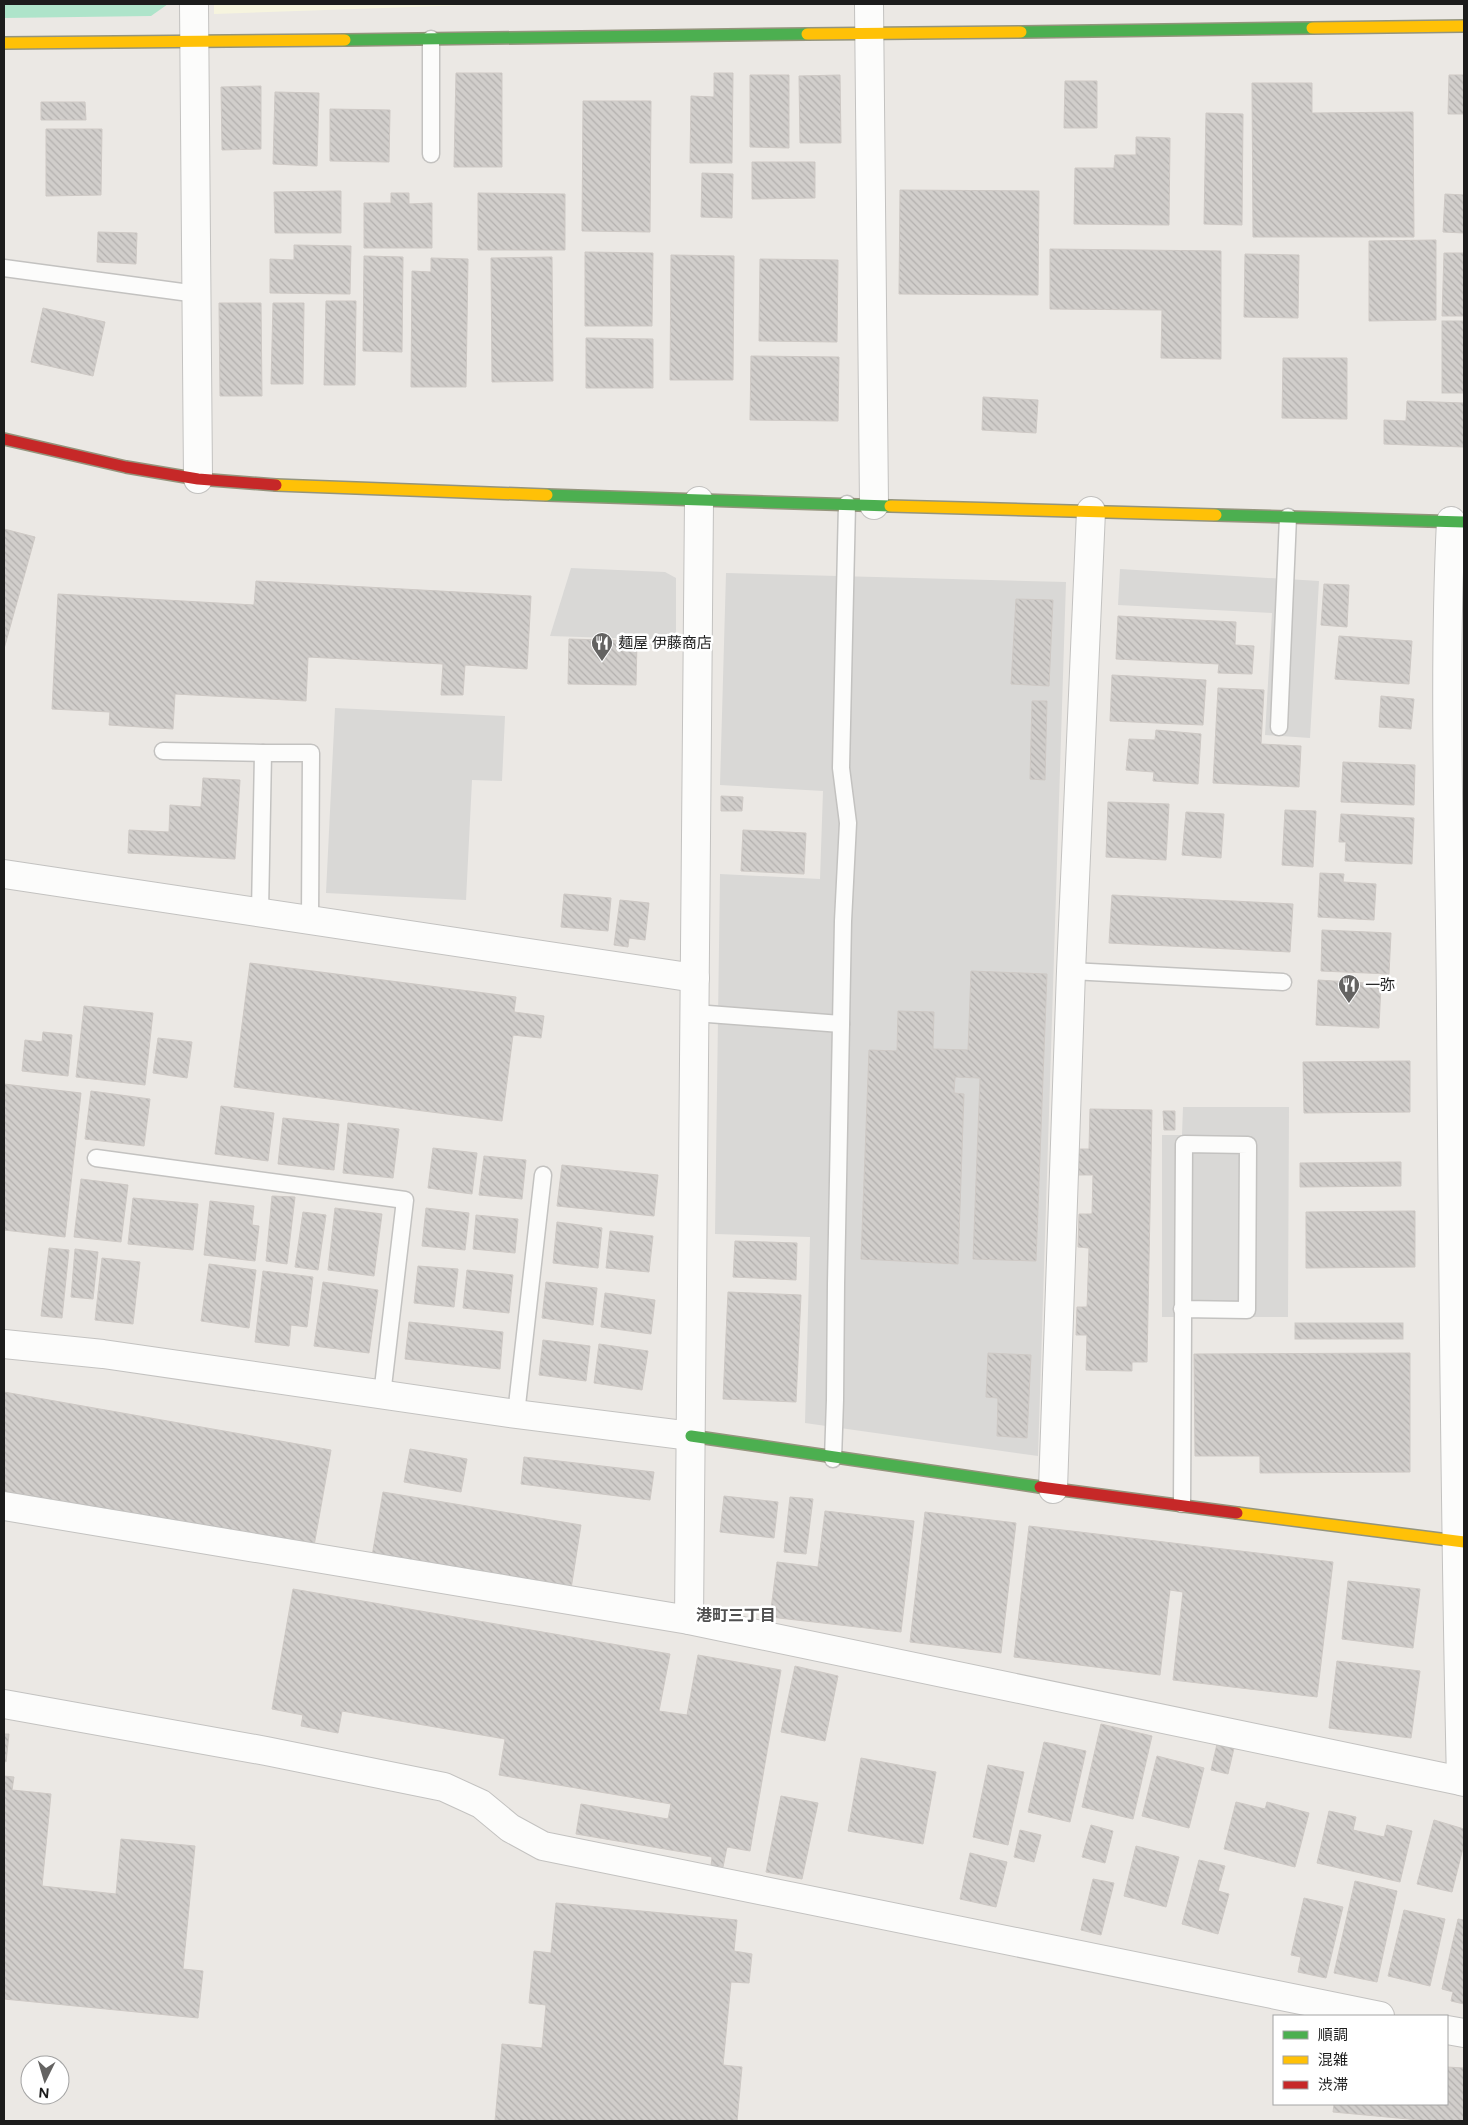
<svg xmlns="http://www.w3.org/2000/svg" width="1468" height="2125" font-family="Figtree,'Noto Sans JP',sans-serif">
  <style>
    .education { fill: #f6f4de }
    .religious { fill: #d9d8d6 }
    .pitch { fill: #aee4ca }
    .building { fill: url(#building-back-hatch); stroke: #cec9c5 }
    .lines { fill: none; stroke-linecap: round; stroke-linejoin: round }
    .lane-casing { stroke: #c3c2c0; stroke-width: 19 }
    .street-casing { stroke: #c3c2c0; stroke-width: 30 }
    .fast-casing { stroke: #94947c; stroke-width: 14 }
    .slow-casing { stroke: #94947c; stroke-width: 14 }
    .jam-casing { stroke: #94947c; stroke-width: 14 }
    .lane { stroke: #fcfcfb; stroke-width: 16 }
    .street { stroke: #fcfcfb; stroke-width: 28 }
    .fast { stroke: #4caf50; stroke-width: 11 }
    .slow { stroke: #ffc107; stroke-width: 11 }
    .jam { stroke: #c62828; stroke-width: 11 }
    .labels { text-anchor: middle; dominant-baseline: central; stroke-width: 5; stroke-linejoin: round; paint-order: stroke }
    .poi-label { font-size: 15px; fill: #1c1c1c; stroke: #fff; text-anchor: start }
    .neighbourhood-label { font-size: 16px; font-weight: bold; fill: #4f4f4f; stroke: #fff }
  </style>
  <defs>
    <pattern id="building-back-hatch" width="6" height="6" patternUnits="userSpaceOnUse" patternTransform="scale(1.25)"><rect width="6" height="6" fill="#d1cecb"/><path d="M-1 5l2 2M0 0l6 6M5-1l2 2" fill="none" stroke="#b3b0ae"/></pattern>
  </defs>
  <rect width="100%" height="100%" fill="#ebe8e4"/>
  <polygon class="education" points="214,4 497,4 214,14"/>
  <g class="religious">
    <polygon points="571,568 665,572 676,578 676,640 550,636"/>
    <polygon points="1120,569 1319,581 1310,738 1265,735 1272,613 1118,605"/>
    <polygon points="726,573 1066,582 1038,1456 805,1423 810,1237 715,1234 720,874 820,879 823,791 720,785"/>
    <polygon points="335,708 505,716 502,781 472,780 466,900 326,893"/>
    <polygon points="1183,1107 1289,1107 1288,1317 1162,1317 1162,1135 1182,1135"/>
  </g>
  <polygon class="pitch" points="4,4 168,4 151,16 4,18"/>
  <g class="building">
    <polygon points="456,73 502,73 502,167 454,167"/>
    <polygon points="714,73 733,73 732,163 690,163 691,96 714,97"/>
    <polygon points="750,75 789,75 789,148 750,147"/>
    <polygon points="840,75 841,143 800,143 799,76"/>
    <polygon points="1449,75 1464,75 1464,114 1448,114"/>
    <polygon points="1065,81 1097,81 1097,128 1064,128"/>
    <polygon points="1252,83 1312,83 1312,113 1413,112 1414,237 1253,237"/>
    <polygon points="261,86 261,149 222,150 221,87"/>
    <polygon points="275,92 319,93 317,166 273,164"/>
    <polygon points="583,101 651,101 650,232 582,231"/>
    <polygon points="41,102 85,102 86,120 41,120"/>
    <polygon points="330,109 390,110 389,162 330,161"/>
    <polygon points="1206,113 1243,114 1242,225 1204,224"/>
    <polygon points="46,129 102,129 101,195 46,196"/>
    <polygon points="1136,137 1170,138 1169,225 1074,224 1075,168 1114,168 1115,155 1136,155"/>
    <polygon points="752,162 815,162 815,198 752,199"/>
    <polygon points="702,173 733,174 732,218 701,217"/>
    <polygon points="900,190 1039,191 1038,295 899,294"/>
    <polygon points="341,191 341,233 275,233 274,192"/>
    <polygon points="391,193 409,193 409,204 432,203 432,248 364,248 364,203 391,203"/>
    <polygon points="478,193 565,194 565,250 478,250"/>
    <polygon points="1445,194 1464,195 1464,233 1443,232"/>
    <polygon points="98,232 137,233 136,264 97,262"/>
    <polygon points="1436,240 1436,320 1369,321 1369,241"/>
    <polygon points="294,245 351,246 350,294 270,293 270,259 294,260"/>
    <polygon points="1050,249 1221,251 1221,359 1161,358 1162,310 1050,309"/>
    <polygon points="585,252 653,253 652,326 585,326"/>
    <polygon points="1444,253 1464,253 1464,316 1442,316"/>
    <polygon points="1245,254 1299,255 1298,318 1244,317"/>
    <polygon points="671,255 734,256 733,380 670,380"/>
    <polygon points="364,256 403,257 402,352 363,351"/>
    <polygon points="552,257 553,381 492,382 491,258"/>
    <polygon points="431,258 468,259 466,387 411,387 412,271 431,272"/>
    <polygon points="760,259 838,260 837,342 759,341"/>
    <polygon points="326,301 356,301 355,385 324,385"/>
    <polygon points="219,303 261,303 262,396 220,396"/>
    <polygon points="273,303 304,303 303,384 271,384"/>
    <polygon points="43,308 105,322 93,376 31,362"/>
    <rect x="1442" y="321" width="22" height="72"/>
    <polygon points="586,338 653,339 653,388 586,388"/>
    <polygon points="751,356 839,357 838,421 750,420"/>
    <polygon points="1283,358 1347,358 1347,419 1282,418"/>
    <polygon points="983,397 1038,400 1036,433 982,430"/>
    <polygon points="1407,401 1464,403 1464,447 1384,444 1384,420 1406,421"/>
    <polygon points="4,529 35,537 4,649"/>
    <polygon points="256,581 531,596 527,669 465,665 463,695 441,695 443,664 308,657 306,701 175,694 173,729 109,725 110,712 52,709 58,594 254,605"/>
    <polygon points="1324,584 1349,585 1347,627 1321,625"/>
    <polygon points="1016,599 1053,600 1049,686 1011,684"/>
    <polygon points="1118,616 1236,622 1235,645 1254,646 1252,674 1218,673 1219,664 1116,659"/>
    <polygon points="1339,636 1412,641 1409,684 1335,679"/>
    <polygon points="569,639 637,641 636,685 568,684"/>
    <polygon points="1112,675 1206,680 1203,725 1110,721"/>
    <polygon points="1218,688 1264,690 1261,744 1301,746 1299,787 1213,783"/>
    <polygon points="1381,696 1414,699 1411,729 1379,727"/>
    <polygon points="1032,701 1047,701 1045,780 1030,779"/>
    <polygon points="1156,730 1201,734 1198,784 1153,781 1154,772 1126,770 1129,739 1155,740"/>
    <polygon points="1343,762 1415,765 1414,805 1341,802"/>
    <polygon points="203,778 240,780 235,859 128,853 129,830 169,832 170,805 201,807"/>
    <polygon points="721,796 743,797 742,811 721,811"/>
    <polygon points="1108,802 1169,804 1166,860 1106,857"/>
    <polygon points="1285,810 1316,811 1313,867 1282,865"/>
    <polygon points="1186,812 1224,814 1221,858 1182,855"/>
    <polygon points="1341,814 1414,818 1412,864 1345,861 1346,842 1339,842"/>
    <polygon points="743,830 806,833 804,874 741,871"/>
    <polygon points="1320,873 1344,874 1343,882 1376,884 1374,920 1318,917"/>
    <polygon points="564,894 611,898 608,931 561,927"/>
    <polygon points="1112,895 1293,904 1290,952 1109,943"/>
    <polygon points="620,900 649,903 645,940 629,938 628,947 614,945"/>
    <polygon points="1322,930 1391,933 1389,974 1321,971"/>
    <polygon points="250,963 516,997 514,1012 544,1016 541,1038 513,1035 502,1121 234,1087"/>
    <polygon points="971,971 1047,974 1036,1261 973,1259 980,1078 955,1077 954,1093 964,1094 958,1264 861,1259 869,1050 897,1051 898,1011 934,1012 933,1049 968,1050"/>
    <polygon points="1318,980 1381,984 1379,1028 1316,1025"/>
    <polygon points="84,1006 153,1013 145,1085 76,1077"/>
    <polygon points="43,1032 72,1035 68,1076 22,1071 25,1040 42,1042"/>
    <polygon points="158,1038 192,1042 187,1078 153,1073"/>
    <polygon points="1410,1061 1410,1112 1304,1113 1303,1062"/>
    <polygon points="4,1084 81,1093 65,1237 4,1230"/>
    <polygon points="91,1091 150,1099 144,1146 85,1139"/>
    <polygon points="221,1106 274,1113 268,1161 215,1154"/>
    <polygon points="1090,1109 1152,1110 1147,1362 1132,1362 1132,1371 1086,1370 1087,1335 1076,1335 1077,1307 1087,1307 1089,1248 1078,1247 1079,1214 1092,1214 1093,1175 1078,1175 1078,1149 1089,1149"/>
    <polygon points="1163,1111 1175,1111 1175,1130 1164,1130"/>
    <polygon points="283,1118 339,1124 334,1170 278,1164"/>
    <polygon points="348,1123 399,1129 393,1178 343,1173"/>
    <polygon points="433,1148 477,1153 472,1194 428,1188"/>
    <polygon points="484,1156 526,1160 522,1199 479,1195"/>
    <polygon points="1401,1162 1401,1186 1300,1187 1300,1163"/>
    <polygon points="562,1165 658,1175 654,1216 557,1206"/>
    <polygon points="81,1179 128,1185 121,1242 74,1237"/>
    <polygon points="272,1196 295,1197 287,1264 266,1261"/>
    <polygon points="133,1198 198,1204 193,1250 128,1244"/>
    <polygon points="210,1201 254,1206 252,1225 259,1226 255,1261 204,1255"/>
    <polygon points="335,1208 382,1214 374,1276 328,1270"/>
    <polygon points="426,1208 469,1213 465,1250 422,1246"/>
    <polygon points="1415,1211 1415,1267 1306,1268 1306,1212"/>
    <polygon points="303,1212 326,1215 318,1270 295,1267"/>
    <polygon points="476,1215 518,1219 515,1253 473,1249"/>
    <polygon points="557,1222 602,1228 598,1268 553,1263"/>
    <polygon points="610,1231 653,1236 649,1272 606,1268"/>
    <polygon points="735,1241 797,1243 796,1280 733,1277"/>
    <polygon points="49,1248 69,1250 62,1318 41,1316"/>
    <polygon points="75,1249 98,1252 93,1299 71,1297"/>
    <polygon points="102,1258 140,1262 133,1324 95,1320"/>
    <polygon points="209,1264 256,1270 249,1328 201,1321"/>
    <polygon points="418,1266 458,1269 454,1307 414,1303"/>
    <polygon points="467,1270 513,1275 509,1313 463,1308"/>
    <polygon points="263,1271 313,1277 307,1327 291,1325 289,1346 255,1342"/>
    <polygon points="323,1282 378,1290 369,1353 314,1346"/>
    <polygon points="546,1282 597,1288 593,1325 542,1318"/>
    <polygon points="728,1292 801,1295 796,1402 723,1399"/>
    <polygon points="605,1293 655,1300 651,1334 601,1327"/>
    <polygon points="409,1322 503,1332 500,1369 405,1359"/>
    <rect x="1295" y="1323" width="108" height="16"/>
    <polygon points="543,1340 590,1346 586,1381 539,1375"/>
    <polygon points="599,1344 648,1351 642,1390 594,1383"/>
    <polygon points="988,1353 1031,1355 1027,1438 997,1436 998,1398 986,1397"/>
    <polygon points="1410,1353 1410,1472 1260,1473 1260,1456 1195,1456 1194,1354"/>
    <polygon points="4,1392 331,1450 314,1546 4,1491"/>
    <polygon points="410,1449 467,1459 461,1492 404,1482"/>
    <polygon points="524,1457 654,1472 650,1500 521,1484"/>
    <polygon points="383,1492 581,1525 571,1589 372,1556"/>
    <polygon points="724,1496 778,1502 774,1538 720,1532"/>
    <polygon points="790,1497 813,1499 806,1554 784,1552"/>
    <polygon points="825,1511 914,1521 901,1632 770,1617 777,1562 818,1567"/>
    <polygon points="925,1512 1016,1523 1001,1653 910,1642"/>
    <polygon points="1029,1526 1333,1562 1317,1697 1173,1680 1183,1592 1170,1590 1160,1675 1014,1657"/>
    <polygon points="1348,1581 1420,1589 1413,1648 1342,1639"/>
    <polygon points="293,1589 670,1654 659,1711 687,1715 698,1655 781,1670 750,1851 727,1847 723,1867 711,1866 712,1857 576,1834 581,1804 668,1819 671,1804 499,1775 505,1739 342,1711 338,1733 301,1726 303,1715 272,1709"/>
    <polygon points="1337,1661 1420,1671 1411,1738 1329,1728"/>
    <polygon points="795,1666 838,1676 825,1741 781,1732"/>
    <polygon points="1101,1724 1152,1736 1133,1819 1082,1807"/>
    <polygon points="4,1734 9,1734 6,1762 4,1761"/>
    <polygon points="1044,1742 1086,1751 1070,1822 1028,1812"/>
    <polygon points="1217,1744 1234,1748 1228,1774 1211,1770"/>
    <polygon points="1157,1756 1204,1768 1189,1828 1142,1816"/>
    <polygon points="861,1758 936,1772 923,1844 848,1831"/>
    <polygon points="988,1765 1024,1772 1008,1845 973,1837"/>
    <polygon points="4,1776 14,1777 12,1790 51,1794 42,1886 116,1894 121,1839 195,1846 183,1969 203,1971 198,2018 4,1999"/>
    <polygon points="781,1796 818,1803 802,1879 766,1872"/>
    <polygon points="1236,1802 1265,1809 1267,1802 1309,1813 1295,1867 1224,1849"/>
    <polygon points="1329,1811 1356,1817 1353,1830 1384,1837 1387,1825 1412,1831 1400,1882 1317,1863"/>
    <polygon points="1434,1820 1464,1829 1464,1844 1452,1892 1417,1884"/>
    <polygon points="1091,1825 1113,1831 1105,1863 1082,1857"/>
    <polygon points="1020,1830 1041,1835 1034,1862 1014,1857"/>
    <polygon points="1136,1846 1179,1857 1166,1907 1124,1896"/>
    <polygon points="970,1853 1007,1862 996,1907 960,1899"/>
    <polygon points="1199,1860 1225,1866 1218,1891 1229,1894 1218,1934 1182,1924"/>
    <polygon points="1093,1879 1114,1883 1101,1935 1081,1930"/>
    <polygon points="1355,1881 1397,1891 1377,1982 1334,1973"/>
    <polygon points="1304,1898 1343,1907 1326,1978 1298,1972 1301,1957 1291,1955"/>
    <polygon points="556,1903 737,1920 734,1951 752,1954 749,1983 731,1982 723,2065 742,2067 737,2121 495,2121 502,2044 542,2048 546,2005 529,2003 534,1951 551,1953"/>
    <polygon points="1404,1910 1445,1919 1430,1986 1388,1976"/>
    <polygon points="1458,1919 1464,1920 1464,2004 1451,2001 1453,1992 1442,1989"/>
    <polygon points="1447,2067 1464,2068 1464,2121 1430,2121 1333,2112 1334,2104 1447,2104"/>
  </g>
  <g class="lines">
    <g class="lane-casing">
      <g id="lane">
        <polyline points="431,154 431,39"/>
        <polyline points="4,268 197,294"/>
        <polyline points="1279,727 1288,517"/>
        <polyline points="163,751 263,753"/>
        <polyline points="260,912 263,753 311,753 310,920"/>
        <polyline points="1071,971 1283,982"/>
        <polyline points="695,1013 841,1024"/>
        <polyline points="96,1158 405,1200 382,1395"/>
        <polyline points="516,1414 543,1175"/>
        <polyline points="833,1459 835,1400 836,1284 843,921 848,823 841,768 847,504"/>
        <polyline points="1182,1504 1184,1144 1248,1145 1247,1310 1182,1309"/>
      </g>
    </g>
    <g class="street-casing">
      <g id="street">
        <polyline points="194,4 198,479"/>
        <polyline points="869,4 874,505"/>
        <path d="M1451 521C1443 683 1450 847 1451 1009 1453 1266 1455 1524 1461 1781L1464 1782"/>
        <polyline points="4,874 695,978"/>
        <polyline points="4,1344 103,1354 516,1414 691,1436"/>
        <polyline points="1053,1489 1071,971 1091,511"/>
        <polyline points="4,1506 689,1620 1461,1781"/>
        <polyline points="689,1620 699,501"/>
        <polyline points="4,1704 266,1751 444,1787 481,1804 510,1828 543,1846 1380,2016"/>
        <polyline points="1447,2030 1464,2033"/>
      </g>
    </g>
    <g class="fast-casing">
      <g id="fast">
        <polyline points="1021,32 1312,28"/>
        <polyline points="345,40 807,34"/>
        <polyline points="547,495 890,506"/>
        <polyline points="1216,515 1464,522"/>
        <polyline points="691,1436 1040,1487"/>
      </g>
    </g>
    <g class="slow-casing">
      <g id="slow">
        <polyline points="1312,28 1464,26"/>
        <polyline points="807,34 1021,32"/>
        <polyline points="4,43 345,40"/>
        <polyline points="276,485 547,495"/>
        <polyline points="890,506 1216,515"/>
        <polyline points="1237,1513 1464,1542"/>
      </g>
    </g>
    <g class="jam-casing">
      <g id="jam">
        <polyline points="4,439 126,467 198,479 276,485"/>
        <polyline points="1040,1487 1237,1513"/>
      </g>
    </g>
    <use href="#lane" class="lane"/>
    <use href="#street" class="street"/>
    <use href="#fast" class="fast"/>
    <use href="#slow" class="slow"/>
    <use href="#jam" class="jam"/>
  </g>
  <defs>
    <g id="restaurant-pin" transform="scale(1.125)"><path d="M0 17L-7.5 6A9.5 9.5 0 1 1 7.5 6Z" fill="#646362" stroke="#fff"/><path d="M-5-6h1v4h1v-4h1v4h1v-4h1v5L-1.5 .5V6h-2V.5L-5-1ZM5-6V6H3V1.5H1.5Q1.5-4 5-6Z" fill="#fff"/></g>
  </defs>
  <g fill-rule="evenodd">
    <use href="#restaurant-pin" x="602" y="643"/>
    <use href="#restaurant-pin" x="1349" y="985"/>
  </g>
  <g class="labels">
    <g class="poi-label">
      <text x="618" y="643">麺屋 伊藤商店</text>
      <text x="1365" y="985">一弥</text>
    </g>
    <g class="neighbourhood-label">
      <text x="736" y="1615">港町三丁目</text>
    </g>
  </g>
  <rect width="1468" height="2125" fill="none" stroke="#1c1c1c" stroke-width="10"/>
  <rect x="1273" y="2015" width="175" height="90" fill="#ffffff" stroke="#a4a4a4"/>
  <rect x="1283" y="2031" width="25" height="8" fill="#4caf50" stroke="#a4a4a4"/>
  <text x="1318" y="2040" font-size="15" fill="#1c1c1c">順調</text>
  <rect x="1283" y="2056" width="25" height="8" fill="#ffc107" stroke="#a4a4a4"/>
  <text x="1318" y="2065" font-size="15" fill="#1c1c1c">混雑</text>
  <rect x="1283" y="2081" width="25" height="8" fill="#c62828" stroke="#a4a4a4"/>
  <text x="1318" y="2090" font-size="15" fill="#1c1c1c">渋滞</text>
  <g transform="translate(45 2080) rotate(185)"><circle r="24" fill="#ffffff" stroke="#a4a4a4"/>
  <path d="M0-4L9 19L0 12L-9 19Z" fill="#646362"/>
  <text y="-8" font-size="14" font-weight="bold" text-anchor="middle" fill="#1c1c1c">N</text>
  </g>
</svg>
